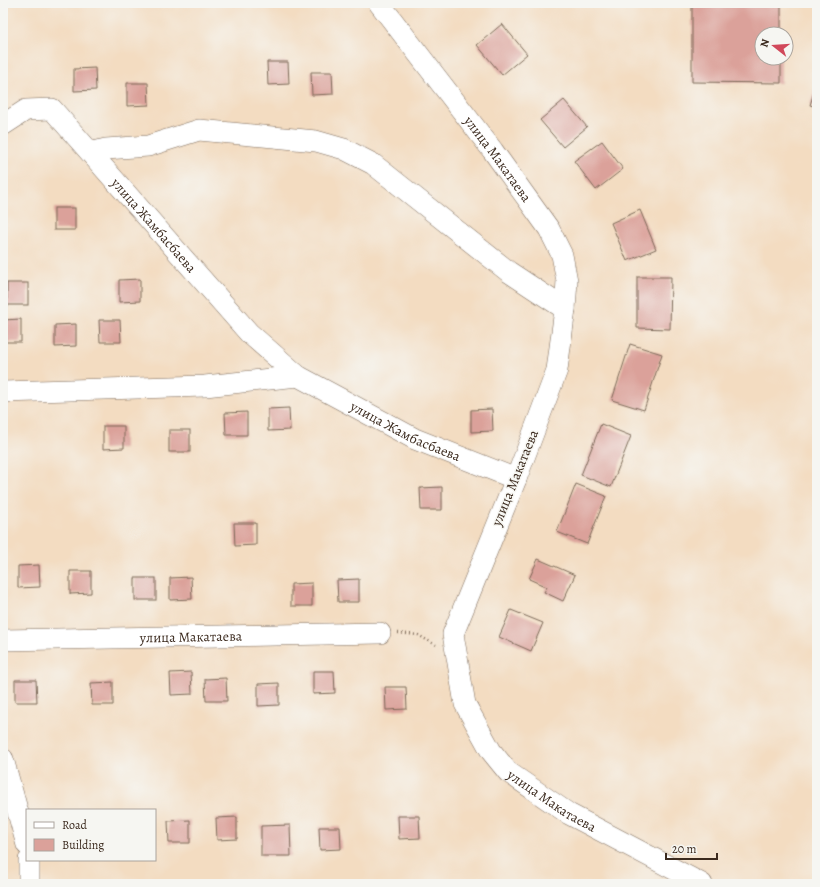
<svg xmlns="http://www.w3.org/2000/svg" width="820" height="887" font-family="Alegreya,serif">
  <style>
    .building { fill: #dba19a }
    .lines { fill: none; stroke-linecap: round; stroke-linejoin: round }
    .minor-casing { stroke: #7b6857; stroke-width: 22 }
    .path { stroke: #7b6857; stroke-width: 2.5; stroke-dasharray: 1 3; stroke-linecap: butt }
    .minor { stroke: #fff; stroke-width: 21 }
    .labels { text-anchor: middle; dominant-baseline: central; stroke-width: 3; stroke-linejoin: round; paint-order: stroke }
    .street-label { font-size: 14px; fill: #3b2a1e; stroke: #f6f6f2 }
  </style>
  <rect width="100%" height="100%" fill="#f6f6f2"/>
  <filter id="ink" filterUnits="userSpaceOnUse"><feTurbulence type="fractalNoise" baseFrequency=".025" numOctaves="2"/><feDisplacementMap in="SourceGraphic" scale="8" xChannelSelector="R" yChannelSelector="G"/><feConvolveMatrix kernelMatrix="1 2 1 2 8 2 1 2 1" color-interpolation-filters="sRGB"/></filter>
  <filter id="wash" filterUnits="userSpaceOnUse"><feTurbulence type="fractalNoise" baseFrequency=".012" numOctaves="4" result="noise"/><feDisplacementMap in="SourceGraphic" scale="16" xChannelSelector="R" yChannelSelector="G"/><feGaussianBlur stdDeviation="0.9" result="paint"/><feColorMatrix in="noise" values="0 0 0 0 0 0 0 0 0 0 0 0 0 0 0 0 0 1.4 0 .05"/><feComposite in="paint" operator="in"/></filter>
  <g filter="url(#wash)">
    <rect width="100%" height="100%" fill="#f3dcc1"/>
    <g id="blocks">
      <g class="building">
        <polygon points="692,3 781,3 781,34 762,34 762,58 781,58 781,83 692,82"/>
        <polygon points="502,24 527,54 502,75 477,45"/>
        <polygon points="267,62 288,62 289,84 268,85"/>
        <polygon points="95,68 96,90 74,91 74,69"/>
        <polygon points="311,72 332,72 333,94 312,95"/>
        <polygon points="127,83 148,83 149,105 127,106"/>
        <polygon points="817,83 817,107 810,105"/>
        <polygon points="564,100 587,127 563,147 540,120"/>
        <polygon points="602,141 623,169 596,190 574,161"/>
        <rect x="54" y="208" width="21" height="22"/>
        <polygon points="640,210 656,249 627,261 611,223"/>
        <polygon points="637,277 671,277 670,329 637,328"/>
        <polygon points="140,279 140,301 119,302 119,280"/>
        <rect x="7" y="283" width="21" height="22"/>
        <polygon points="21,319 21,342 3,342 3,320"/>
        <polygon points="99,320 120,320 121,342 100,342"/>
        <polygon points="76,324 76,346 55,347 55,325"/>
        <polygon points="630,344 662,354 644,410 612,400"/>
        <polygon points="289,408 290,430 268,431 268,409"/>
        <polygon points="492,409 493,431 471,432 471,410"/>
        <polygon points="247,412 247,435 226,435 225,413"/>
        <polygon points="601,424 631,436 611,487 581,475"/>
        <polygon points="103,426 124,426 124,448 103,449"/>
        <rect x="169" y="430" width="21" height="22"/>
        <polygon points="576,484 606,496 587,544 557,532"/>
        <polygon points="442,487 442,510 421,510 420,488"/>
        <polygon points="234,523 256,523 256,545 235,546"/>
        <polygon points="538,559 575,575 563,601 544,592 547,587 529,579"/>
        <polygon points="39,565 40,587 18,588 18,566"/>
        <polygon points="70,571 91,571 91,593 70,594"/>
        <polygon points="191,577 192,599 170,600 170,578"/>
        <rect x="135" y="578" width="21" height="22"/>
        <polygon points="359,579 359,602 338,602 337,580"/>
        <polygon points="312,583 312,606 291,606 291,584"/>
        <polygon points="511,610 543,623 531,651 499,637"/>
        <polygon points="313,671 334,671 335,693 313,694"/>
        <polygon points="191,672 192,694 171,695 170,673"/>
        <polygon points="226,678 227,701 206,701 205,679"/>
        <polygon points="15,680 36,680 37,702 15,702"/>
        <polygon points="113,682 113,705 92,705 91,683"/>
        <polygon points="279,683 279,705 258,706 258,684"/>
        <polygon points="385,687 406,687 407,709 386,710"/>
        <polygon points="398,816 419,816 420,838 399,839"/>
        <polygon points="237,817 237,839 217,840 216,818"/>
        <polygon points="190,820 190,843 169,843 168,821"/>
        <polygon points="290,825 291,856 261,856 261,826"/>
        <polygon points="319,827 340,827 341,849 320,850"/>
      </g>
    </g>
  </g>
  <g filter="url(#ink)">
    <use href="#blocks" fill-opacity="0" stroke="#7b6857" stroke-width="1"/>
    <g class="lines">
      <g class="minor-casing">
        <g id="minor">
          <path id="s1" d="M379 3 493 151 549 229 562 255 567 281 565 309 557 370 516 479 453 634 465 704 491 751 508 772 569 814 702 884"/>
          <path id="s2" d="M3 125 26 110 52 109 249 333 298 376 415 439 516 479"/>
          <polyline points="91,153 106,149 148,146 199,130 316,141 344,149 373,164 509,272 565,309"/>
          <polyline points="3,392 205,386 298,376"/>
          <path id="s3" d="M3 640 380 633"/>
          <polyline points="3,759 27,845"/>
          <polyline points="29,884 29,860"/>
        </g>
      </g>
      <polyline class="path" points="398,633 418,635 436,645"/>
      <use href="#minor" class="minor"/>
    </g>
  </g>
  <g class="labels">
    <g class="street-label">
      <text stroke="none"><textPath href="#s1" startOffset="196">улица Макатаева</textPath></text>
      <text stroke="none"><textPath href="#s2" startOffset="208">улица Жамбасбаева</textPath></text>
      <text stroke="none"><textPath href="#s2" startOffset="538">улица Жамбасбаева</textPath></text>
      <text transform="translate(515 478) rotate(-68)">улица Макатаева</text>
      <text stroke="none"><textPath href="#s3" startOffset="188">улица Макатаева</textPath></text>
      <text stroke="none"><textPath href="#s1" startOffset="916">улица Макатаева</textPath></text>
    </g>
  </g>
  <rect width="820" height="887" fill="none" stroke="#f6f6f2" stroke-width="16"/>
  <rect x="26" y="809" width="130" height="52" fill="#f6f6f2" stroke="#aba49d"/>
  <rect x="34" y="822" width="20" height="6" fill="#ffffff" stroke="#aba49d"/>
  <text x="62" y="829" font-size="12" fill="#3b2a1e">Road</text>
  <rect x="34" y="839" width="20" height="12" fill="#dba19a" stroke="#aba49d"/>
  <text x="62" y="849" font-size="12" fill="#3b2a1e">Building</text>
  <g transform="translate(774 46) rotate(287)"><circle r="19" fill="#f6f6f2" stroke="#aba49d"/>
  <path d="M0-3L7 15L0 10L-7 15Z" fill="#d1495b"/>
  <text y="-6" font-size="11" font-weight="bold" text-anchor="middle" fill="#3b2a1e">N</text>
  </g>
  <path d="M666 853v6h51v-6" fill="none" stroke="#3b2a1e" stroke-width="2"/>
  <text x="672" y="853" font-size="12" fill="#3b2a1e" stroke="#f6f6f2" stroke-width="3" paint-order="stroke">20 m</text>
</svg>
